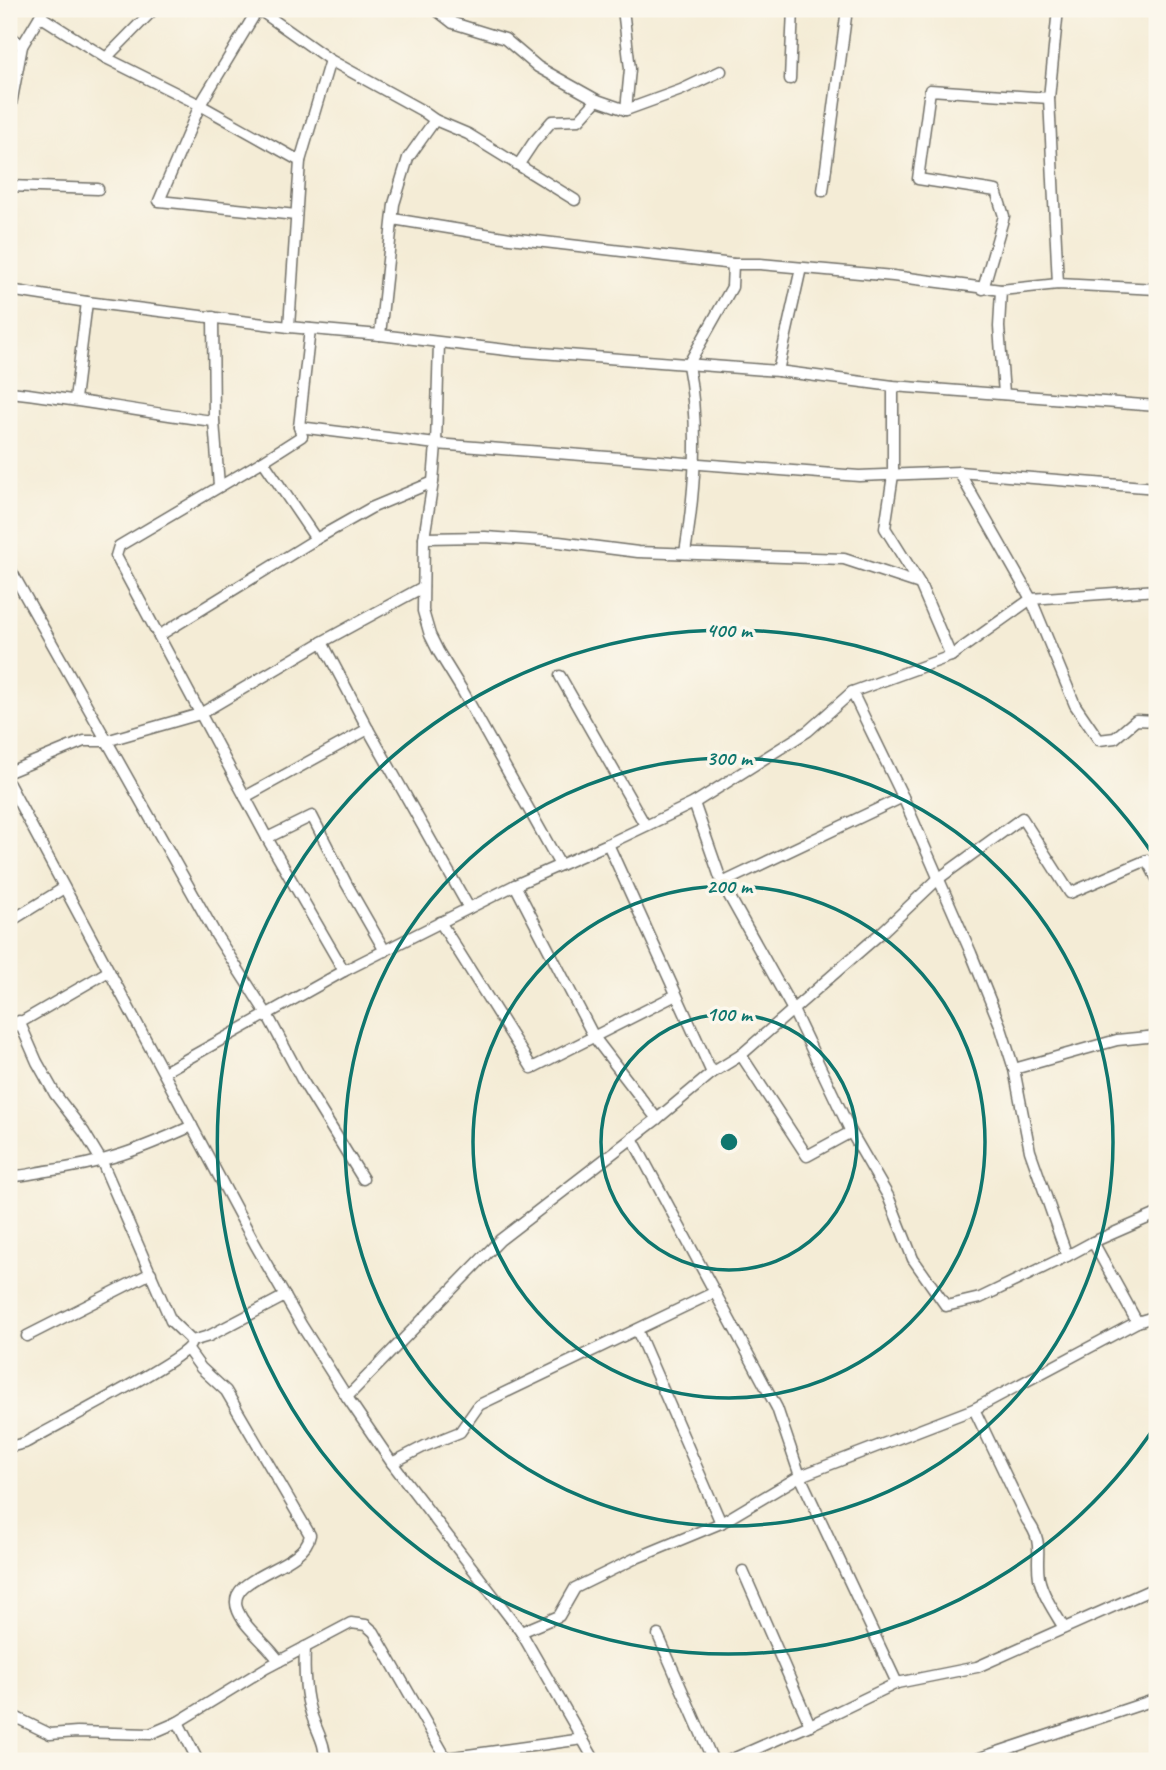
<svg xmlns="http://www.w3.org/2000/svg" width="1166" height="1770" font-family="Caveat,sans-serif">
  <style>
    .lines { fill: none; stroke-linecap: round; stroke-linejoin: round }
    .minor-casing { stroke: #716f67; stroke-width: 13 }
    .minor { stroke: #fff; stroke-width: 10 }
    .ring { fill: none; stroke: #0f766e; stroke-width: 3.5 }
    .centre { fill: #0f766e; stroke: #fbf7ec; stroke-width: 3.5 }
    .ring-label { font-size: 21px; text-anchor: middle; font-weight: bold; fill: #0f766e; stroke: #fbf7ec; stroke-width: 7; stroke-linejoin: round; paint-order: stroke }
  </style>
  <rect width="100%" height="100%" fill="#fbf7ec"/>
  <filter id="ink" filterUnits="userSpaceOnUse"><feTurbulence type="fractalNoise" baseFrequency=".0143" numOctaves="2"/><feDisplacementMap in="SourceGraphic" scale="14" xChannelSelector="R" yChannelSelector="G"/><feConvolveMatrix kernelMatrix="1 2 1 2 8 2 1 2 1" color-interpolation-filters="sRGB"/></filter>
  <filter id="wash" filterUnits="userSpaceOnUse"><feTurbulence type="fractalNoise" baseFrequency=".00686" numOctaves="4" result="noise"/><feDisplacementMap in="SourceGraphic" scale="28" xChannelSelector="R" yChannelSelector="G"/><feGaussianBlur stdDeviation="1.57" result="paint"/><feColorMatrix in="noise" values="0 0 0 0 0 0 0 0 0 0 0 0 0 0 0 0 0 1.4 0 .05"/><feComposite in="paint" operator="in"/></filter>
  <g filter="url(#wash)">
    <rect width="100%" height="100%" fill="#f4ecd6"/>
  </g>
  <g filter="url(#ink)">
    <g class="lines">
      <g class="minor-casing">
        <g id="minor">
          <polyline points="258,9 330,60 421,110 435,120 468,134 575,200"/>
          <polyline points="258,9 200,105 159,201 296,215"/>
          <polyline points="435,9 453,23 505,39 538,67 597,100 626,110 681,90 721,71"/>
          <polyline points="623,9 630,69 626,110"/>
          <polyline points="40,16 106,58 200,105 300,161"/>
          <polyline points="9,35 22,46"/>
          <polyline points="106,58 154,9"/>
          <polyline points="790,79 793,9"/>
          <polyline points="9,115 22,46 44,9"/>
          <polyline points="519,164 533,143 552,121 579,120 597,100"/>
          <polyline points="9,186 98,189"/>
          <polyline points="823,191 847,9"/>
          <polyline points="393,219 510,238 733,264 760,264 893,276 1001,290"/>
          <polyline points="1058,284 1049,98 1058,9"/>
          <polyline points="983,289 1004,216 996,191 918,179 930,90 1049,98"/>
          <polyline points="9,290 87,302 289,327 380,335 515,351 778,371 893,386 1157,406"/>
          <polyline points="213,317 214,421 219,486"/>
          <polyline points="289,327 300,161 330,60"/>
          <polyline points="310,329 299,427 302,436 263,461 119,546 116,556 267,838 344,971"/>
          <polyline points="380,335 394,204 408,158 435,120"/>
          <polyline points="439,343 436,444 433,482 424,538 423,611 430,635 438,651 462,690 560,865"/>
          <polyline points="778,371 801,268"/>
          <polyline points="893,386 893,475 885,528 920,584 951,656"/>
          <path d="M9 392C78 399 145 413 214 421"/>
          <polyline points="1004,394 999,327 1001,290 1058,284 1157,289"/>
          <polyline points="75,399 87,302"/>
          <polyline points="299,427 436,444 859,476 959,472 1157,488"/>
          <polyline points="263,461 316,539"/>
          <polyline points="959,472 1031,599 1075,705 1099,740 1115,738 1136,720 1157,721"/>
          <polyline points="424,538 485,537 559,542 638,552 844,559 920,584"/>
          <path d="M685 553C695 490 700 427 688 365L732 287 733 264"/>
          <polyline points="9,567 216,935 268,1016 302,1080 363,1179"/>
          <polyline points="160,635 316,539 371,508 433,482"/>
          <polyline points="322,642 368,729 469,908"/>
          <polyline points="560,676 645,825"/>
          <polyline points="852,692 903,797 971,953 1000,1025 1014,1069"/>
          <polyline points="9,772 84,741 106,741 200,714 322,642 423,587"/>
          <polyline points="9,784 255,1244 302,1326 347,1397 392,1463 521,1632 595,1761"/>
          <polyline points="245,797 368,729"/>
          <polyline points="694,803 722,883 903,797"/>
          <polyline points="267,838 312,816 346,883 385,951"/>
          <polyline points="608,844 712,1073"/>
          <polyline points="722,883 793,1010 851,1132 888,1196 913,1259 946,1306 980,1298 1067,1256 1030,1151 1014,1069 1117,1040 1157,1036"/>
          <polyline points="515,885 594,1037 657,1119"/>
          <polyline points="9,922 64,888"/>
          <polyline points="440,922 532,1068 676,995"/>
          <polyline points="19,1021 37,1062 55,1094 84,1132 102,1162 171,1321 192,1341 209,1336 285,1296"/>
          <polyline points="9,1029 109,971"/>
          <polyline points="741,1055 807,1156 851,1132"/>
          <polyline points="164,1072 344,971 515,885 608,844 694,803 808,731 852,692 951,656 1031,599 1157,590"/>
          <polyline points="632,1138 777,1408 800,1476 897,1683"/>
          <path d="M9 1176C23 1177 33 1173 46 1171 103 1164 141 1149 192 1126"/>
          <polyline points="1093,1242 1137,1322"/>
          <polyline points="1067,1256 1093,1242 1157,1214"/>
          <polyline points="637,1330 721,1523"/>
          <polyline points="27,1336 151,1273"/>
          <path d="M188 1350 201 1368 226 1391 310 1535C304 1570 222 1575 238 1611 246 1630 267 1643 279 1661"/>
          <polyline points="347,1397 500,1240 657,1119 712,1073 741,1055 882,932 938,879 1022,818 1070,893 1147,860 1157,879"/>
          <path d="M974 1409 1027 1520C1045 1544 1035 1553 1039 1578 1043 1596 1055 1613 1064 1628"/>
          <path d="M9 1447 25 1443C49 1429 183 1360 190 1345"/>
          <polyline points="392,1463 425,1446 460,1432 479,1405 715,1292"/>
          <polyline points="743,1571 810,1725"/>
          <polyline points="521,1632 559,1616 575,1588 634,1559 721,1523 800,1476 974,1409 1137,1322 1157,1316"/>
          <polyline points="658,1635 713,1761"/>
          <path d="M305 1647C304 1669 304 1692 311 1713 316 1730 326 1744 325 1761"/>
          <polyline points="9,1714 50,1734 77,1732 150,1734 178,1722 266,1668 351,1623 366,1625 374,1632 446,1758 583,1739"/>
          <polyline points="178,1722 198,1761"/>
          <polyline points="424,1761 446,1758"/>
          <polyline points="728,1761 810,1725 897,1683 977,1667 1157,1587"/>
          <polyline points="971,1761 1157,1699"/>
        </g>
      </g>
      <use href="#minor" class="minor"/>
    </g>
  </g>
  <g class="ring">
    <circle cx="729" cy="1142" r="128"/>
    <circle cx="729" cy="1142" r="256"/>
    <circle cx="729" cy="1142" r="384"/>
    <path d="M1156 1425A512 512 0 1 1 1156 859"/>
  </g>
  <circle cx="729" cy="1142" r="10" class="centre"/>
  <g class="ring-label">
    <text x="729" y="637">400 m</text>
    <text x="729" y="765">300 m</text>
    <text x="729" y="893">200 m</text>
    <text x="729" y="1021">100 m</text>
  </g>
  <rect width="1166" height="1770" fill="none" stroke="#fbf7ec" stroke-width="35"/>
</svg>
